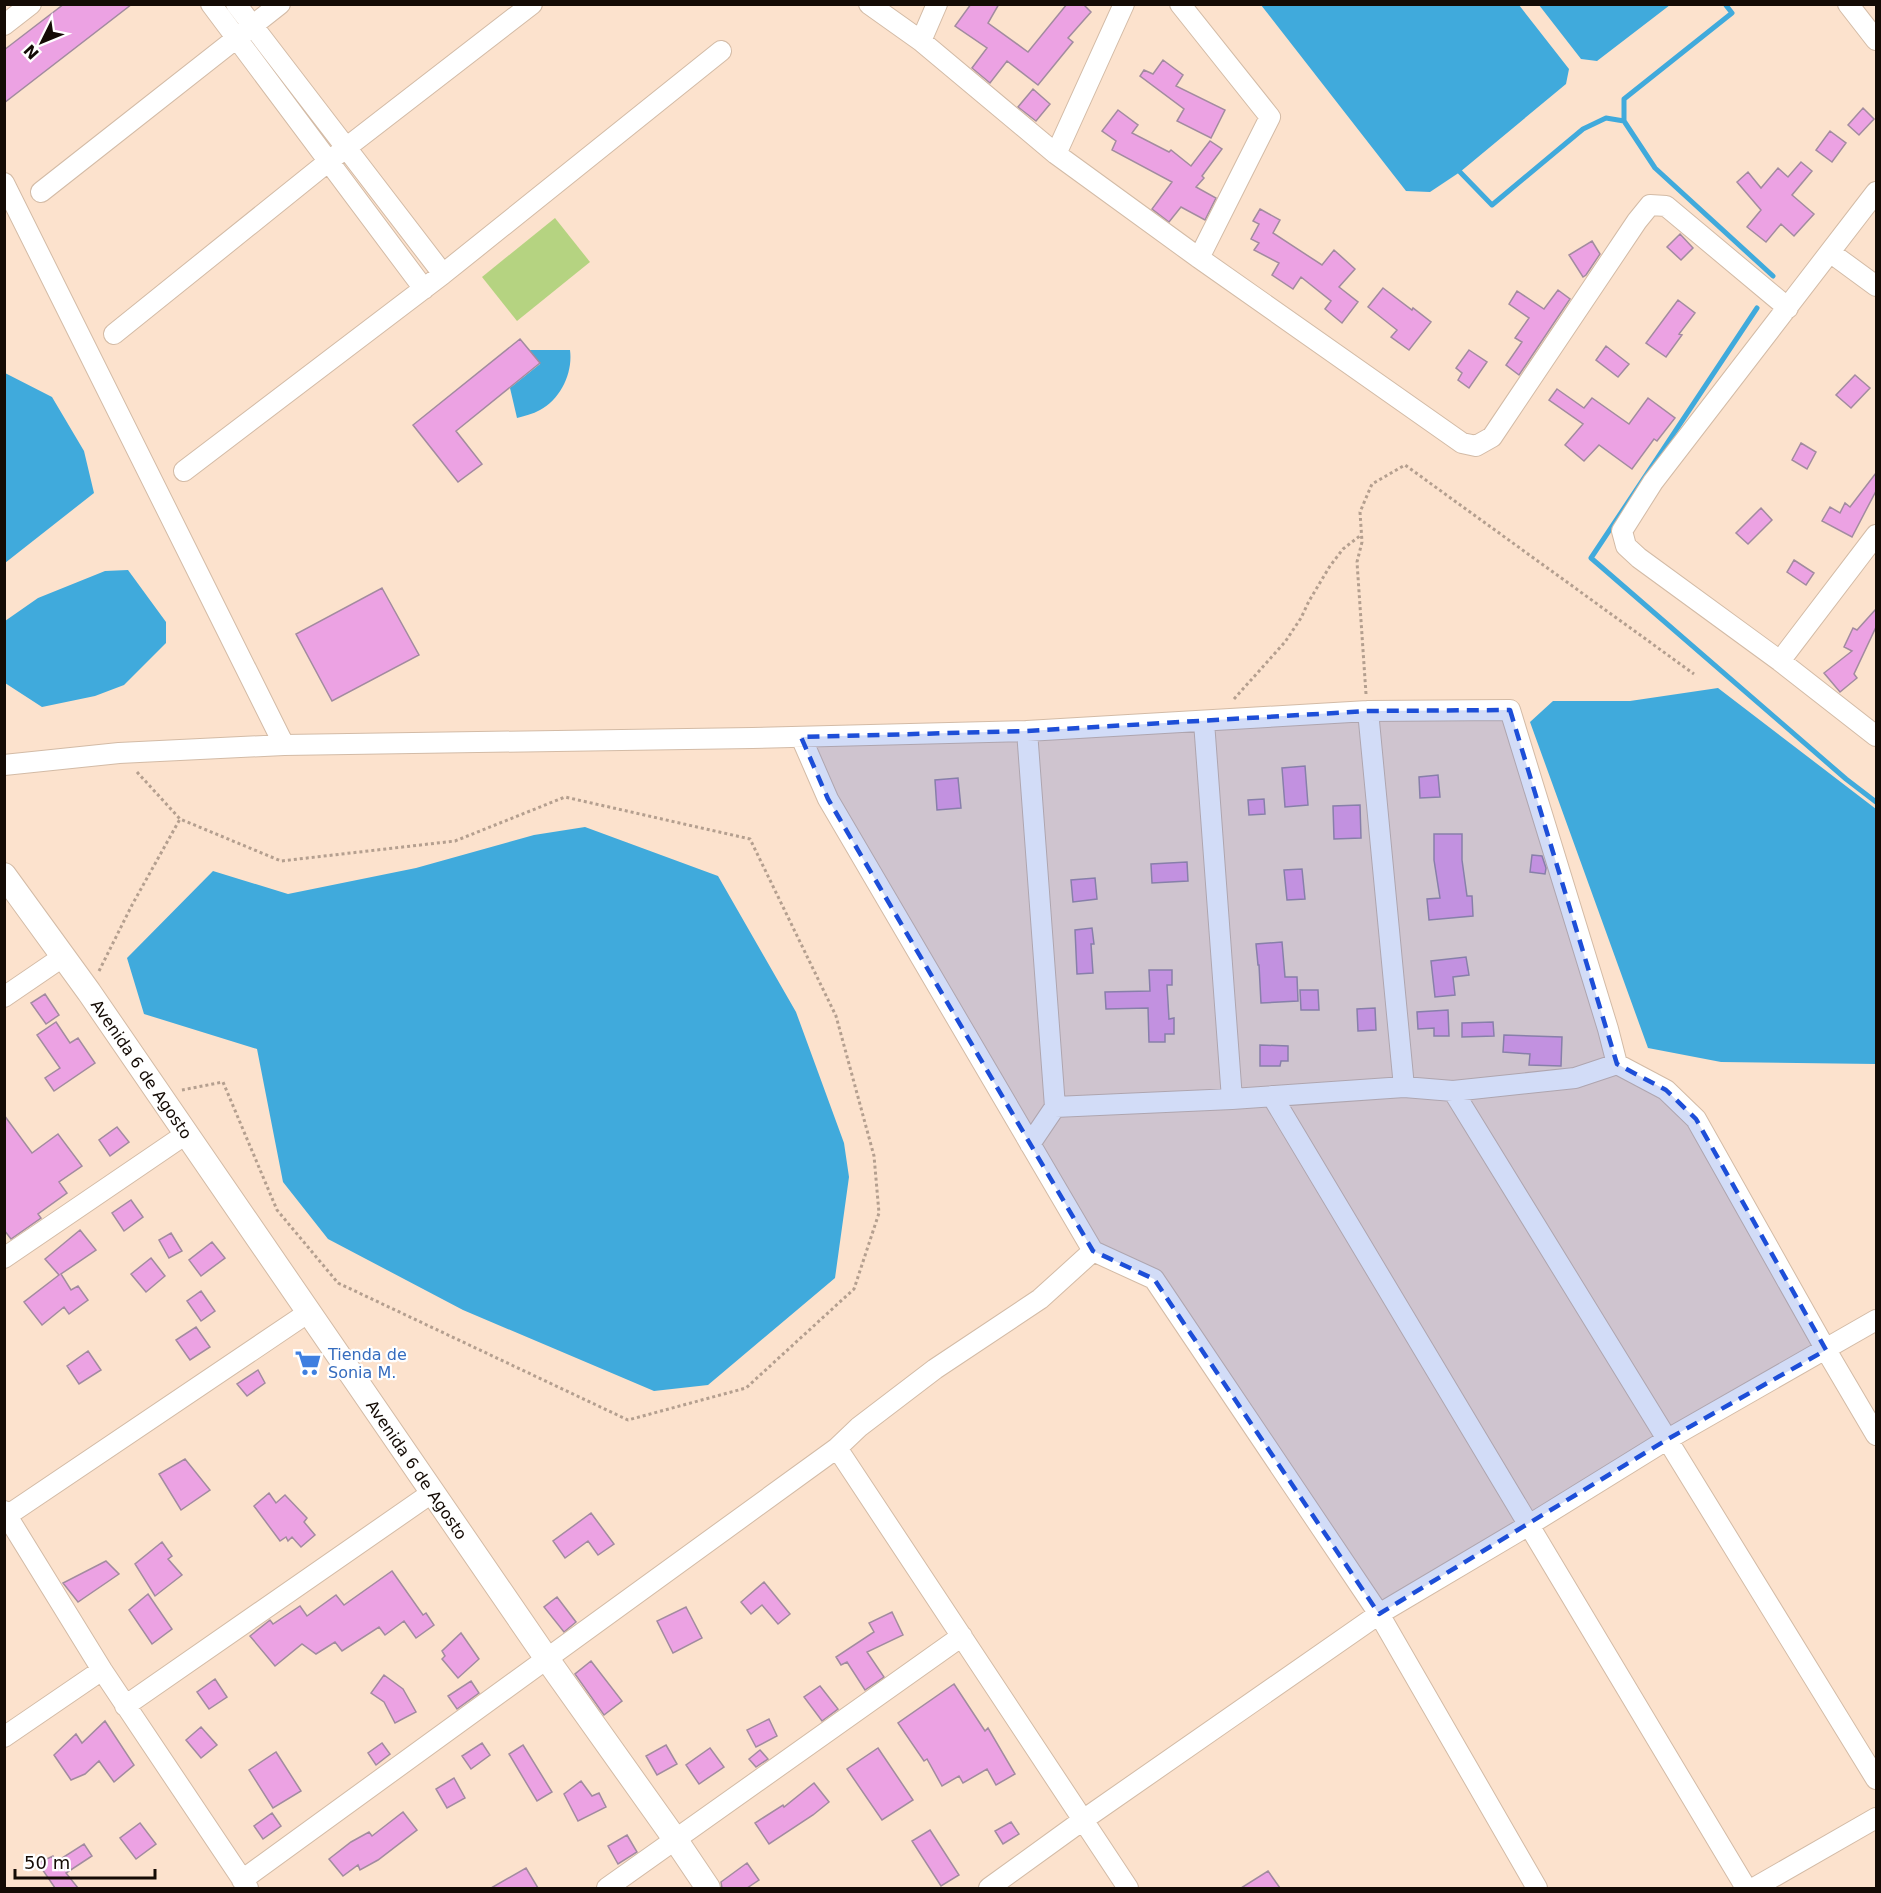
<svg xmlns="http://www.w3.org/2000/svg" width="1881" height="1893" font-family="'DejaVu Sans',sans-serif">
  <rect width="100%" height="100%" fill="#fce2cd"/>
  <path fill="#b5d381" d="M 555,218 L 590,262 L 517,321 L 482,277 Z"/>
  <path fill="#40aadc" d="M 1261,5 L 1519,5 L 1569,69 L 1566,84 L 1460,172 L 1430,192 L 1406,191 Z
    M 1539,5 L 1670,5 L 1597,61 L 1581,59 Z
    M 529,350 L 570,350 C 573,373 561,399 540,410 C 533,414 524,416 517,418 L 510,388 L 540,364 Z
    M 5,373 L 52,397 L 84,451 L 94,493 L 5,563 Z
    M 128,570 L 166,622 L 166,643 L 124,685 L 95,696 L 42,707 L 5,683 L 5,621 L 38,598 L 105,571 Z
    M 1718,688 L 1876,809 L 1876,1064 L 1721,1062 L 1648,1048 L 1530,722 L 1553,701 L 1630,701 Z
    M 585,827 L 718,876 L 796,1012 L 844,1143 L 849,1177 L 835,1278 L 708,1385 L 654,1391 L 463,1310 L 328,1239 L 283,1182 L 257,1049 L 144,1014 L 127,958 L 213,871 L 288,894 L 416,868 L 534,835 Z"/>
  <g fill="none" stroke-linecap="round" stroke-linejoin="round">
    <path stroke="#40aadc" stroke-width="5" d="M 1624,121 L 1624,99 L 1732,13 L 1725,4
      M 1460,172 L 1492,205 L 1583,129 L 1606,118 L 1624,121 L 1655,168 L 1773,276
      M 1757,308 L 1591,558 L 1846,779 L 1876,802"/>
  </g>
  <path fill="#eca2e3" stroke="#a28b9f" stroke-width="1.5" d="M 64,4 L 132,4 L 4,103 L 4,50 Z
    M 971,4 L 999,4 L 988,23 L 1028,52 L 1067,4 L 1083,4 L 1091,12 L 1068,38 L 1073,42 L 1038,85 L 1007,61 L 990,83 L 972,68 L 987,48 L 955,26 Z
    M 1163,60 L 1183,75 L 1176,86 L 1225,110 L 1211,138 L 1177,121 L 1184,109 L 1140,76 L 1144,70 L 1153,74 Z
    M 1033,89 L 1050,104 L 1036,121 L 1018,107 Z
    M 1863,108 L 1874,119 L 1859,135 L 1848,125 Z
    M 1118,110 L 1138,125 L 1132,133 L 1169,152 L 1171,150 L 1191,166 L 1210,141 L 1222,149 L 1202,176 L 1204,178 L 1196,187 L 1216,198 L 1205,220 L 1181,207 L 1169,222 L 1152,209 L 1172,182 L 1112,150 L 1116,141 L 1102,131 Z
    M 1830,131 L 1846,143 L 1832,162 L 1816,150 Z
    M 1801,162 L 1812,171 L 1792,195 L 1814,214 L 1794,236 L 1781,224 L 1766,242 L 1747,227 L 1761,210 L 1737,182 L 1748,172 L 1761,188 L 1778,168 L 1788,177 Z
    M 1260,209 L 1280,220 L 1273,233 L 1322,265 L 1334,250 L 1355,269 L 1339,287 L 1358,302 L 1342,323 L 1325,309 L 1331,301 L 1301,277 L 1293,289 L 1272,275 L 1279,263 L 1254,250 L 1259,243 L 1251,239 L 1259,224 L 1253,221 Z
    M 1680,234 L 1693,248 L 1681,260 L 1667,247 Z
    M 1592,241 L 1600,254 L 1586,275 L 1583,277 L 1569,255 Z
    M 1383,288 L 1412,310 L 1413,308 L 1431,322 L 1409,350 L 1391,337 L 1397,330 L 1368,307 Z
    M 1558,290 L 1570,299 L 1519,375 L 1506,365 L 1522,342 L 1515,338 L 1529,318 L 1509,304 L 1517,291 L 1544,309 Z
    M 1678,300 L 1695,313 L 1679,334 L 1682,335 L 1666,357 L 1646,343 Z
    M 520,339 L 540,363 L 456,431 L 482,464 L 458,482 L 413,425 Z
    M 1606,346 L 1629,364 L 1618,377 L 1596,360 Z
    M 1469,350 L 1487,362 L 1469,388 L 1458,380 L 1462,373 L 1456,368 Z
    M 1855,375 L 1870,388 L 1851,408 L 1836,395 Z
    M 1557,389 L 1584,408 L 1592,398 L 1629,424 L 1648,398 L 1675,418 L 1657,441 L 1654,439 L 1632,469 L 1599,445 L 1584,461 L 1565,445 L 1583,424 L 1549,400 Z
    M 1801,443 L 1816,452 L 1807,469 L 1792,460 Z
    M 1876,473 L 1876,491 L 1852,537 L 1822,521 L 1830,507 L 1840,513 L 1845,503 L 1850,507 Z
    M 1761,508 L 1772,520 L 1748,544 L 1736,533 Z
    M 1794,560 L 1814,573 L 1806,585 L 1787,572 Z
    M 382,588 L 419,655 L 332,701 L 296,634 Z
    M 1876,609 L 1876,627 L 1854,674 L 1857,678 L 1840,692 L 1824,673 L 1852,651 L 1844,647 L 1853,628 L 1857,630 Z
    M 1305,766 L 1308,805 L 1285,807 L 1282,768 Z
    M 1438,775 L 1440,797 L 1420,798 L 1419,777 Z
    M 958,778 L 961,808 L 937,810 L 935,780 Z
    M 1264,799 L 1265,814 L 1249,815 L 1248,800 Z
    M 1360,805 L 1361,838 L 1334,839 L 1333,806 Z
    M 1434,834 L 1462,834 L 1462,860 L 1467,896 L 1472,896 L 1473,916 L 1429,920 L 1427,899 L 1440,898 L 1434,860 Z
    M 1532,855 L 1542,856 L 1546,868 L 1545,874 L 1530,872 Z
    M 1187,862 L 1188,881 L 1152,883 L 1151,864 Z
    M 1302,869 L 1305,899 L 1287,900 L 1284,870 Z
    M 1095,878 L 1097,899 L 1073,902 L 1071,880 Z
    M 1092,928 L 1094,944 L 1091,944 L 1093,973 L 1077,974 L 1075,930 Z
    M 1282,942 L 1285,977 L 1297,977 L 1298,1001 L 1261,1003 L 1259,965 L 1258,965 L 1256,944 Z
    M 1466,957 L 1469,975 L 1453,977 L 1455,995 L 1435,997 L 1431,961 Z
    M 1149,970 L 1172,970 L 1172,985 L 1167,985 L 1169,1019 L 1174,1018 L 1174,1034 L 1165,1034 L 1165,1042 L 1149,1042 L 1148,1008 L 1106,1009 L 1105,992 L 1150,991 Z
    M 1300,990 L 1318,990 L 1319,1010 L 1301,1010 Z
    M 45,994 L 59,1015 L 46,1024 L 31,1003 Z
    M 1375,1008 L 1376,1030 L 1358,1031 L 1357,1009 Z
    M 1448,1010 L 1449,1036 L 1434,1036 L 1434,1028 L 1418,1029 L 1417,1012 Z
    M 56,1022 L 70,1043 L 78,1038 L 95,1063 L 54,1091 L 45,1078 L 60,1068 L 37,1035 Z
    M 1493,1022 L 1494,1036 L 1462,1037 L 1462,1023 Z
    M 1504,1035 L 1562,1037 L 1561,1066 L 1529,1065 L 1530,1054 L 1503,1052 Z
    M 1260,1045 L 1288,1046 L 1288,1061 L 1281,1061 L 1280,1066 L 1260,1066 Z
    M 4,1115 L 32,1153 L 58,1134 L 82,1166 L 59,1182 L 67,1193 L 38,1214 L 41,1218 L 11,1239 L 4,1230 Z
    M 117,1127 L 129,1142 L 110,1156 L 99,1140 Z
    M 131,1200 L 143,1217 L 124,1231 L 112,1213 Z
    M 80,1230 L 96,1250 L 61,1274 L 71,1290 L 78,1286 L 88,1300 L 69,1314 L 64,1307 L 42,1325 L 24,1302 L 59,1275 L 45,1259 Z
    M 171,1233 L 182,1251 L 169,1258 L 159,1240 Z
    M 212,1242 L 225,1258 L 201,1276 L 189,1260 Z
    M 151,1258 L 165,1276 L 146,1292 L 131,1274 Z
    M 201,1291 L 215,1311 L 201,1321 L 187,1301 Z
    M 196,1327 L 210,1347 L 190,1360 L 176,1340 Z
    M 88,1351 L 101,1370 L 79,1384 L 67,1366 Z
    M 258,1370 L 265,1383 L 247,1396 L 237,1384 Z
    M 185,1459 L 210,1490 L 181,1510 L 159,1474 Z
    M 269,1493 L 276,1503 L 285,1495 L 307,1518 L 304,1522 L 315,1535 L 301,1547 L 292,1537 L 288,1541 L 286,1537 L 280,1541 L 254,1506 Z
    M 591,1513 L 614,1544 L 598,1555 L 588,1541 L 565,1558 L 553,1541 Z
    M 162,1542 L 172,1556 L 168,1559 L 182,1575 L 155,1596 L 135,1564 Z
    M 106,1561 L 119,1574 L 78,1602 L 63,1583 Z
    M 392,1571 L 423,1615 L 426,1613 L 434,1625 L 416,1638 L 404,1621 L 385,1635 L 379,1627 L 342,1651 L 335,1642 L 316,1654 L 302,1644 L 275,1666 L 250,1636 L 270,1620 L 273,1624 L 300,1606 L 307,1616 L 336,1595 L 344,1605 Z
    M 764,1582 L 790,1614 L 778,1624 L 762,1605 L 751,1614 L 741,1602 Z
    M 148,1594 L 172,1629 L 152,1644 L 129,1610 Z
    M 557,1597 L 576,1622 L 564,1632 L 544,1607 Z
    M 686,1607 L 702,1638 L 673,1653 L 657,1621 Z
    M 892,1612 L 903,1635 L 867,1652 L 884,1677 L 865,1690 L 847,1662 L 841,1665 L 836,1657 L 874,1632 L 869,1623 Z
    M 461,1633 L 479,1659 L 458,1678 L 442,1659 L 445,1656 L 442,1651 Z
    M 591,1661 L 622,1701 L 604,1715 L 575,1674 Z
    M 384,1675 L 403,1689 L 416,1712 L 395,1723 L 384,1702 L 371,1693 Z
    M 215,1679 L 227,1697 L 209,1709 L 197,1692 Z
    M 471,1681 L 479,1693 L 457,1709 L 448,1696 Z
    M 954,1684 L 985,1731 L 988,1728 L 1015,1774 L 996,1785 L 987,1769 L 963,1783 L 959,1776 L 942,1786 L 927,1759 L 924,1761 L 898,1723 Z
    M 820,1686 L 838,1709 L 822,1721 L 804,1697 Z
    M 769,1719 L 777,1736 L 756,1747 L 747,1730 Z
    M 105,1721 L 134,1765 L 114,1782 L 99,1761 L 85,1774 L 71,1780 L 54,1755 L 76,1734 L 82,1743 Z
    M 201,1727 L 217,1745 L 201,1758 L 186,1740 Z
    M 382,1743 L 390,1754 L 376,1765 L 368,1753 Z
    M 482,1743 L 490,1755 L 471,1769 L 462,1756 Z
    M 523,1745 L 552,1792 L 537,1801 L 509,1754 Z
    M 666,1745 L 677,1764 L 657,1775 L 646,1756 Z
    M 710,1748 L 724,1767 L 699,1784 L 686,1765 Z
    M 878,1748 L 913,1800 L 882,1820 L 847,1769 Z
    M 760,1750 L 768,1759 L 756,1767 L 749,1759 Z
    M 276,1752 L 301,1791 L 273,1808 L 249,1770 Z
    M 454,1778 L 465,1798 L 447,1808 L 436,1789 Z
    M 581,1781 L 592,1796 L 599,1793 L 606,1807 L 578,1821 L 564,1794 Z
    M 814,1783 L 829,1802 L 813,1815 L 769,1844 L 755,1823 L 783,1805 L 784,1807 Z
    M 403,1812 L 417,1830 L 378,1860 L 360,1870 L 358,1865 L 343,1876 L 329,1859 L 351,1842 L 369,1832 L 372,1836 Z
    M 272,1813 L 281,1826 L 263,1839 L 254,1826 Z
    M 1011,1822 L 1019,1834 L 1003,1844 L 995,1831 Z
    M 140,1823 L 156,1844 L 136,1859 L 120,1838 Z
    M 930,1830 L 959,1875 L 941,1886 L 912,1841 Z
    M 627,1835 L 637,1852 L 618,1864 L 608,1846 Z
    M 84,1844 L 92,1856 L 66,1873 L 78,1888 L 55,1888 L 38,1863 L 53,1856 L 56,1862 Z
    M 747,1863 L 759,1880 L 747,1888 L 722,1888 L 721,1882 Z
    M 526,1868 L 538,1888 L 491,1888 Z
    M 1268,1871 L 1280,1888 L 1241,1888 Z"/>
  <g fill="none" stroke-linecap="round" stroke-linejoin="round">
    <g stroke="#d3bba6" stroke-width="22">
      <path id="minor" d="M 211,4 L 424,289
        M 236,4 L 443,274
        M 869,4 L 921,41 L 1056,154 L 1199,258 L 1462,443 L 1476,446 L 1492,437 L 1637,221 L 1650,205 L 1666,206 L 1788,308
        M 1180,4 L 1270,117 L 1199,258
        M 1848,4 L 1876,40
        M 4,25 L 31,4
        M 921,41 L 937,4
        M 1056,154 L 1124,4
        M 4,183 L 284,745
        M 41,192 L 280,4
        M 1876,192 L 1653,482 L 1622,531 L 1626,546 L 1639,558 L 1780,661 L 1876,736
        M 1831,253 L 1876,286
        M 114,334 L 329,161 L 532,4
        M 184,471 L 443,274 L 721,51
        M 1780,661 L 1876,535
        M 1368,711 L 1404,1087
        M 1204,722 L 1232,1099
        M 1027,731 L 1055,1107 L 1030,1144
        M 801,737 L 828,799 L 1093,1251 L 1154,1279 L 1379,1614 L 1537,1888
        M 4,765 L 119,753 L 284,745 L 752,738 L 1027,731 L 1368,711 L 1510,710 L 1608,1029 L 1617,1064 L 1575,1078 L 1453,1091 L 1404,1087 L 1232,1099 L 1055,1107
        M 4,997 L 64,956
        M 1617,1064 L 1666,1090 L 1696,1119 L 1826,1350 L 1876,1435
        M 1453,1091 L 1876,1779
        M 1272,1096 L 1746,1888
        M 4,1258 L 186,1134
        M 837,1448 L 1128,1888
        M 4,1511 L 102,1670 L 248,1888
        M 8,1515 L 309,1312
        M 125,1706 L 433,1492
        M 4,1737 L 102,1670
        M 242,1880 L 837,1448 L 859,1427 L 935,1369 L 1040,1299 L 1093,1251
        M 607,1888 L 962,1636
        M 989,1888 L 1083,1820 L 1379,1614 L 1529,1525 L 1668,1439 L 1876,1320
        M 1754,1888 L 1876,1818"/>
    </g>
    <g stroke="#d3bba6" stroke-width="26">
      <g id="tertiary">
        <path id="s1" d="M 4,875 L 89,992 L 547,1659 L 675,1839 L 708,1888"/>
      </g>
    </g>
    <path stroke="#b49f8f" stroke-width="3" stroke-dasharray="3 3" stroke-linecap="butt" d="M 1366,694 L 1357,562 L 1362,542 L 1360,512 L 1372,484 L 1405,465 L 1694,674
      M 1234,699 L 1285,642 L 1301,618 L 1309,601 L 1330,566 L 1343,549 L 1361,535
      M 137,772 L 180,819 L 281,861 L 455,841 L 565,797 L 750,839 L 836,1016 L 874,1156 L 879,1213 L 854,1289 L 746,1388 L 628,1420 L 338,1283 L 277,1210 L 223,1082 L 182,1090
      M 99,971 L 132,905 L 180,819"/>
    <use href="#minor" stroke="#fff" stroke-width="20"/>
    <use href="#tertiary" stroke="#fff" stroke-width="24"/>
  </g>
  <path fill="#1d4ed8" fill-opacity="0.2" stroke="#1d4ed8" stroke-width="4.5" stroke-dasharray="12 8" stroke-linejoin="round" d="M 1510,710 L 1617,1064 L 1666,1090 L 1696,1119 L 1826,1350 L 1668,1439 L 1379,1614 L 1154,1279 L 1093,1251 L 828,799 L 801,737 L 1027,731 L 1368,711 Z"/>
  <defs>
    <g id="supermarket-bare" transform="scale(2.07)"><path d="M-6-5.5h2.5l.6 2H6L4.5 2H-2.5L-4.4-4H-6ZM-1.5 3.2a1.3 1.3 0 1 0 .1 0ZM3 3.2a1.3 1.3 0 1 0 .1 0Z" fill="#3f7fe0" stroke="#fff" stroke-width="2.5" paint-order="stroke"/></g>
  </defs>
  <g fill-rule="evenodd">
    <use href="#supermarket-bare" x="308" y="1363"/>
  </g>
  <g text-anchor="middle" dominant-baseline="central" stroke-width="4.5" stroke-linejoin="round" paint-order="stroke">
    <g font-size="16" fill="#140b05" stroke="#fff">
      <text stroke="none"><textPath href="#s1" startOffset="238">Avenida 6 de Agosto</textPath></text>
      <text stroke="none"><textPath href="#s1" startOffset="724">Avenida 6 de Agosto</textPath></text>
    </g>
    <g font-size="16" fill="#366cbe" stroke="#fff" text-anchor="start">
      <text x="328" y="1354">Tienda de<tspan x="328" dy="18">Sonia M.</tspan></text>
    </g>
  </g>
  <rect width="1881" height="1893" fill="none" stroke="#140b05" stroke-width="12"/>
  <g transform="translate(42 42) rotate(227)" stroke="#ffffff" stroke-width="4.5" paint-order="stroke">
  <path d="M0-4.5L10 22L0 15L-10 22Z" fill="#140b05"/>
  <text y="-9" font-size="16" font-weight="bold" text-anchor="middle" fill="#140b05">N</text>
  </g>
  <path d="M15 1869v9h140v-9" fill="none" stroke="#140b05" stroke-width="3"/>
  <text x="24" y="1869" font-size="18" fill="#140b05" stroke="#ffffff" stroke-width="4.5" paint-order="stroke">50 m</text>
</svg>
